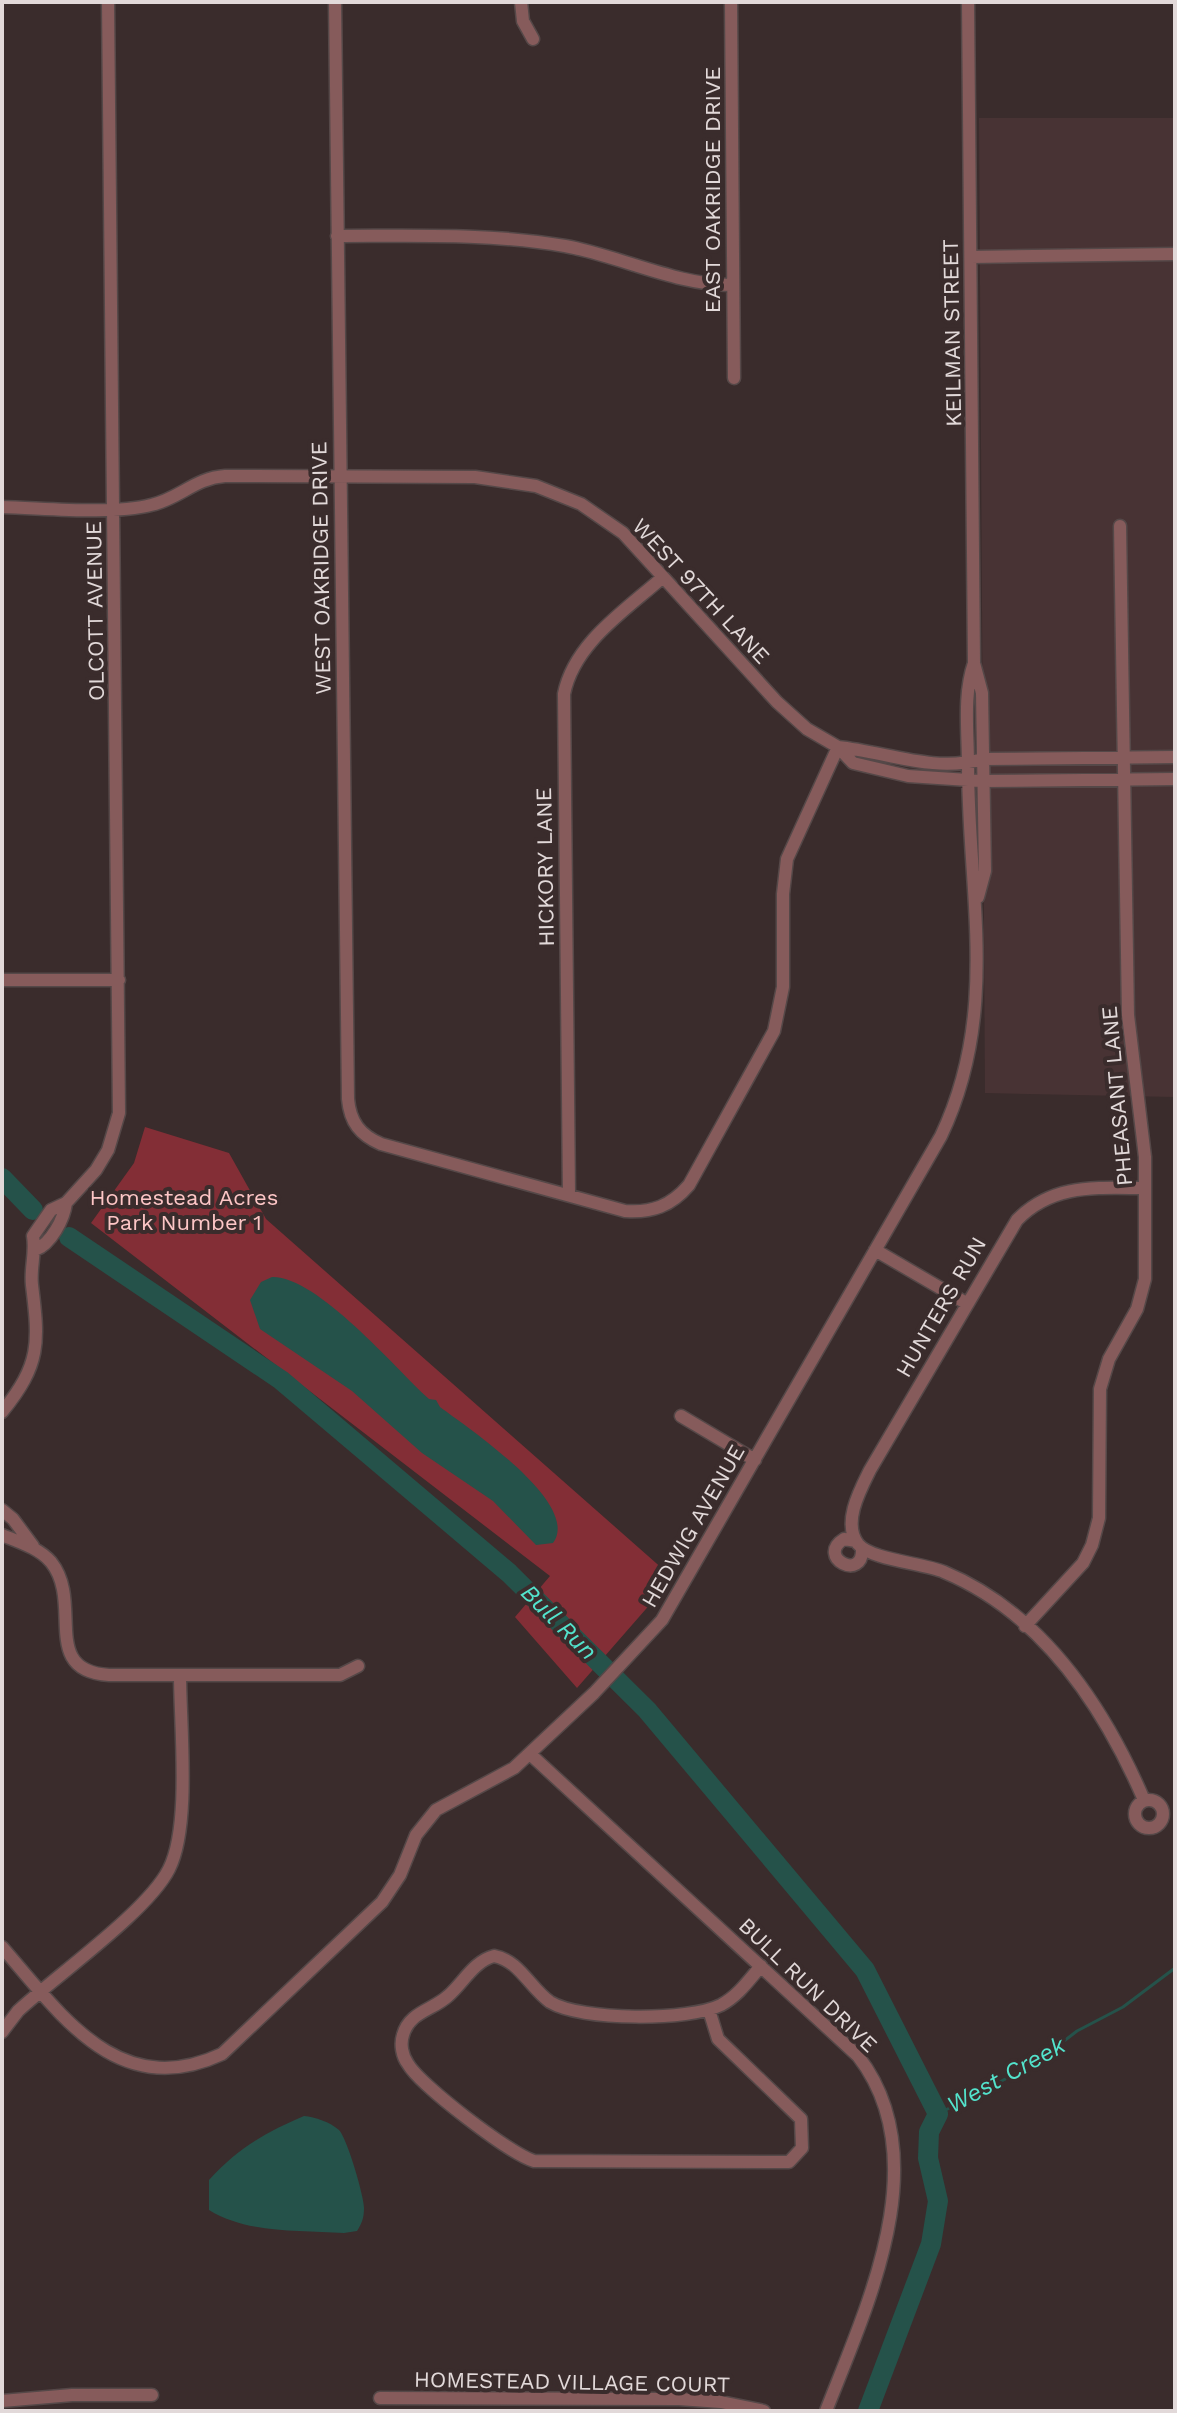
<svg xmlns="http://www.w3.org/2000/svg" width="1177" height="2413" font-family="'Work Sans',sans-serif">
  <rect width="100%" height="100%" fill="#3a2c2c"/>
  <path fill="#483334" d="M 979,118 L 1175,118 L 1175,1097 L 985,1093 Z"/>
  <path fill="#832e36" d="M 145,1127 L 229,1153 L 266,1219 L 673,1578 L 577,1688 L 515,1617 L 550,1576 L 91,1223 L 134,1163 Z"/>
  <path fill="#25524a" d="M 272,1277 C 317,1276 394,1367 429,1399 L 436,1400 L 440,1407 C 468,1428 582,1504 553,1543 L 536,1545 L 493,1501 L 422,1453 L 352,1391 L 260,1329 L 250,1300 L 261,1282 Z
    M 304,2116 C 315,2117 330,2122 339,2130 C 347,2138 364,2196 364,2208 C 364,2218 362,2223 357,2231 L 344,2233 C 299,2230 248,2234 209,2210 L 209,2180 C 237,2149 266,2132 304,2116 Z"/>
  <g fill="none" stroke-linecap="round" stroke-linejoin="round">
    <path stroke="#25524a" stroke-width="3" d="M 938,2114 L 1034,2064 L 1077,2031 L 1123,2007 L 1175,1968"/>
    <path stroke="#25524a" stroke-width="20" d="M 2,1178 L 33,1210
      M 69,1237 L 281,1380 L 509,1573 L 647,1710 L 865,1970 L 938,2114 L 929,2132 L 928,2158 L 938,2201 L 931,2244 L 868,2411"/>
    <g stroke="#554848" stroke-width="15">
      <path id="minor" d="M 335,2 L 348,1099 C 350,1122 360,1135 381,1144 L 625,1211 C 652,1213 671,1206 689,1185 L 774,1031 L 783,987 L 783,894 L 787,859 L 838,747
        M 521,2 L 523,21 L 533,39
        M 731,2 L 734,378
        M 968,2 L 974,663 L 982,693 L 985,871 L 978,897
        M 337,236 C 413,236 490,233 565,246 C 620,256 679,286 733,285
        M 971,257 L 1175,254
        M 2,507 C 45,508 111,515 151,505 C 179,499 195,478 225,476 L 475,477 L 536,486 L 581,504 L 623,533 L 777,702 L 807,729 L 838,747 L 853,763 L 908,776 L 983,781 L 1175,779
        M 838,747 C 887,752 933,773 983,759 L 1175,757
        M 2,980 L 119,980
        M 569,1195 L 564,694 C 574,643 626,610 663,577
        M 35,1250 C 51,1244 64,1219 66,1203
        M 875,1250 L 966,1303
        M 2,1412 C 41,1364 39,1343 32,1285 C 30,1268 36,1253 33,1236 L 51,1210 L 66,1203 L 96,1170 L 108,1150 L 119,1113 L 108,2
        M 681,1416 L 755,1460
        M 2,1510 L 13,1519 L 33,1546
        M 2,1535 C 19,1542 39,1548 51,1562 C 84,1603 39,1671 109,1675 L 340,1675 L 358,1666
        M 856,1541 L 844,1539 C 815,1557 864,1583 862,1548
        M 1025,1626 L 1083,1563 L 1092,1545 L 1099,1518 L 1100,1389 L 1109,1359 L 1137,1309 L 1145,1279 L 1145,1157 L 1128,1015 L 1120,526
        M 530,1754 L 858,2056 C 938,2159 866,2308 826,2411
        M1135 1814a14 14 0 1 1 28 0a14 14 0 1 1-28 0Z
        M 1144,1800 C 1104,1707 1042,1613 944,1572 C 923,1563 871,1560 858,1544 C 842,1523 860,1490 870,1470 L 1017,1220 C 1053,1183 1097,1188 1145,1188
        M 2,1947 C 62,2016 119,2102 222,2054 L 382,1902 L 400,1875 L 416,1835 L 436,1810 L 514,1768 L 594,1693 L 662,1620 L 941,1136 C 1000,1012 968,894 968,765 C 968,731 963,695 974,663
        M 709,2010 L 718,2039 L 801,2119 L 802,2148 L 789,2162 L 534,2161 C 510,2154 420,2085 408,2064 C 402,2056 400,2044 403,2035 C 409,2012 433,2010 448,1996 C 463,1983 474,1961 494,1956 C 519,1960 530,1988 550,2002 C 581,2021 689,2021 721,2005 C 738,1996 749,1980 761,1966
        M 2,2032 L 18,2011 C 57,1975 148,1911 169,1869 C 191,1826 180,1725 180,1675
        M 380,2398 L 679,2399 L 721,2402 L 764,2411
        M 2,2401 L 72,2395 L 152,2395"/>
    </g>
    <use href="#minor" stroke="#865b5b" stroke-width="12"/>
  </g>
  <g text-anchor="middle" dominant-baseline="central" stroke-width="8" stroke-linejoin="round" paint-order="stroke">
    <g font-size="22" fill="#e2d9d9" stroke="#3a2c2c">
      <text transform="translate(712 190) rotate(-90)">EAST OAKRIDGE DRIVE</text>
      <text transform="translate(952 333) rotate(-91)">KEILMAN STREET</text>
      <text transform="translate(321 568) rotate(-91)">WEST OAKRIDGE DRIVE</text>
      <text transform="translate(701 591) rotate(47)">WEST 97TH LANE</text>
      <text transform="translate(95 611) rotate(-91)">OLCOTT AVENUE</text>
      <text transform="translate(545 867) rotate(-91)">HICKORY LANE</text>
      <text transform="translate(1117 1096) rotate(-95)">PHEASANT LANE</text>
      <text transform="translate(941 1307) rotate(-60)">HUNTERS RUN</text>
      <text transform="translate(693 1526) rotate(-60)">HEDWIG AVENUE</text>
      <text transform="translate(808 1985) rotate(44)">BULL RUN DRIVE</text>
      <text transform="translate(572 2382) rotate(1)">HOMESTEAD VILLAGE COURT</text>
    </g>
    <g font-size="22" fill="#fdc6c6" stroke="#3a2c2c">
      <text x="184" y="1197">Homestead Acres<tspan x="184" dy="25">Park Number 1</tspan></text>
    </g>
    <g font-size="24" font-style="italic" fill="#53e3cc" stroke="#3a2c2c">
      <text transform="translate(559 1622) rotate(45)">Bull Run</text>
      <text transform="translate(1006 2075) rotate(-29)">West Creek</text>
    </g>
  </g>
  <rect width="1177" height="2413" fill="none" stroke="#e2d9d9" stroke-width="8"/>
</svg>
